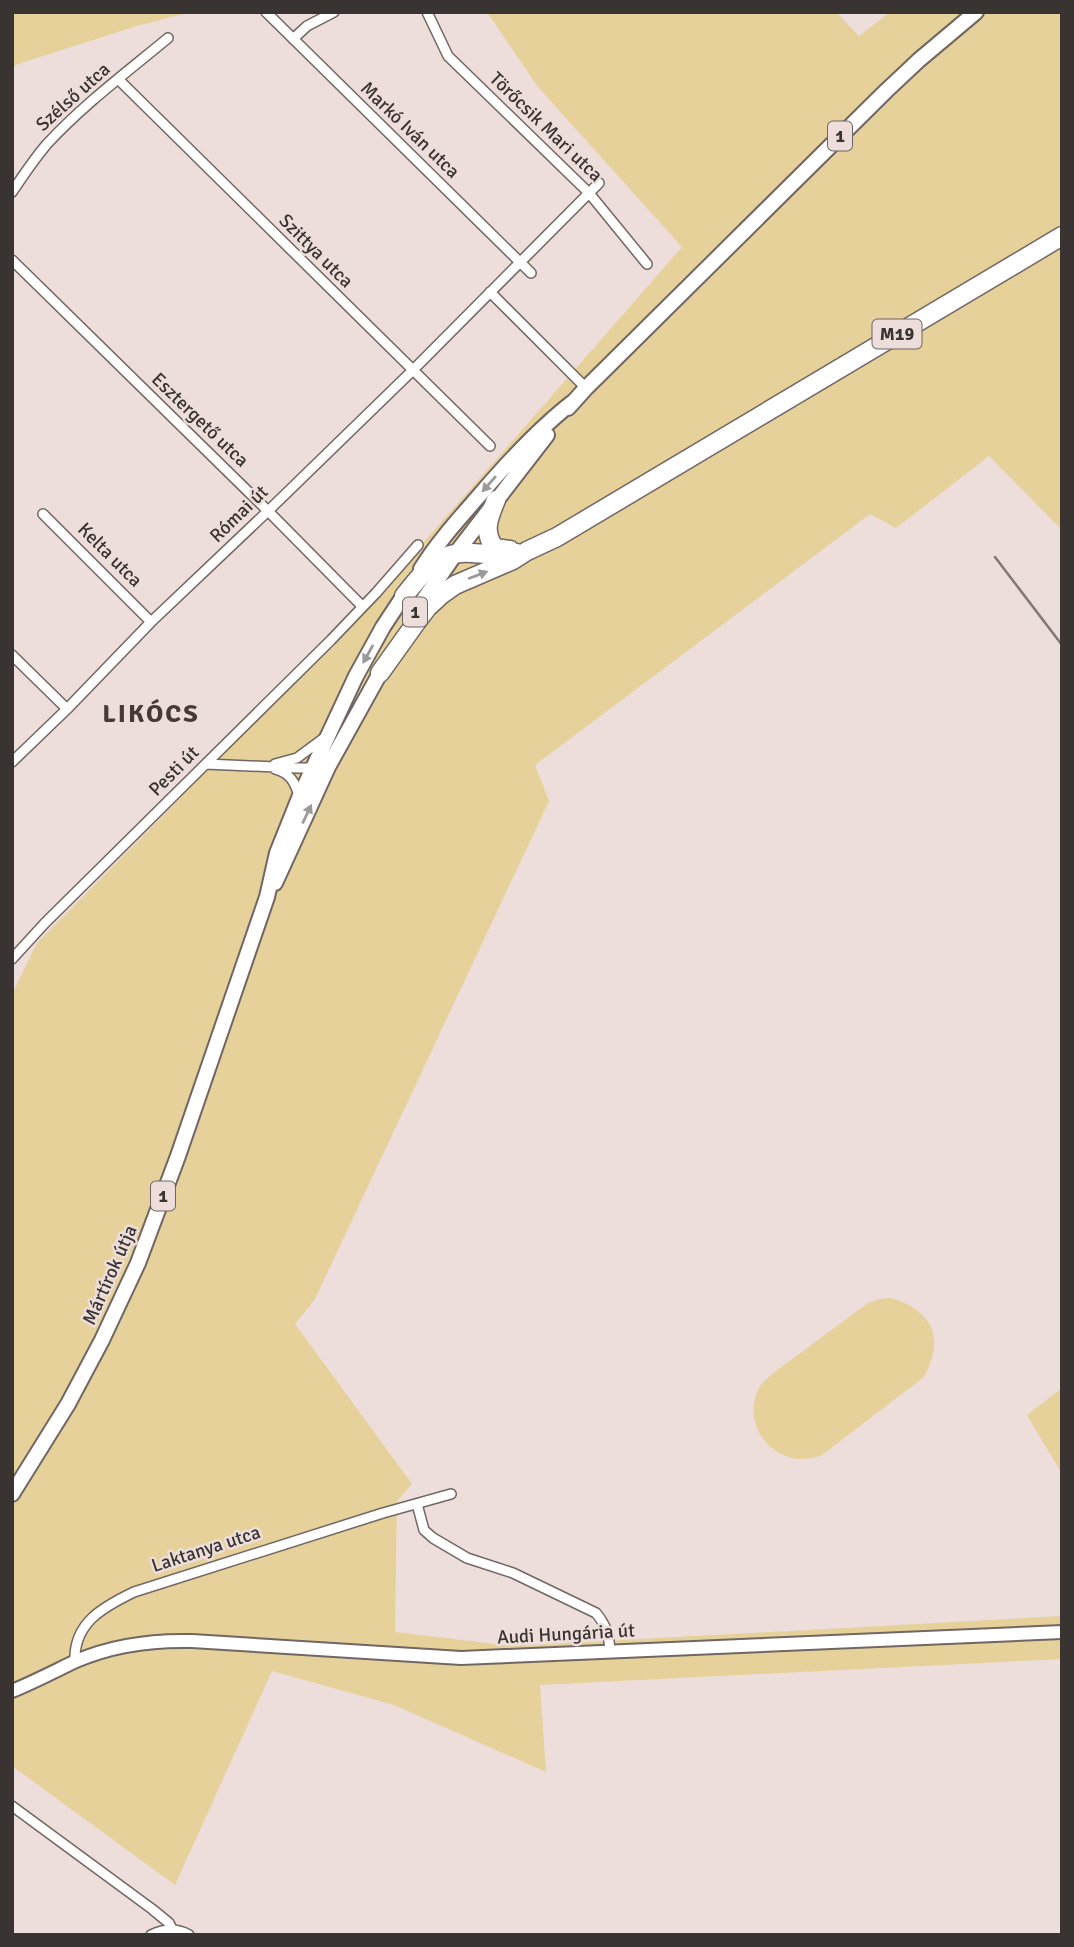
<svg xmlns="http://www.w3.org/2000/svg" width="1074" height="1947" font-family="Signika,sans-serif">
  <rect width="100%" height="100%" fill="#eddedb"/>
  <path fill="#e6d19a" d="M 12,12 L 191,12 L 137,26 L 18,64 L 12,68 Z
    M 487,12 L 836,12 L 859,36 L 890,12 L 1062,12 L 1062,530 L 989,456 L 896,528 L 870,514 L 535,765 L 549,801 L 315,1299 L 295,1324 L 412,1484 L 397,1501 L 395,1632 L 513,1646 L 1062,1616 L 1062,1659 L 540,1685 L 546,1772 L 394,1705 L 272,1671 L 175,1885 L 12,1766 L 12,994 L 37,943 L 347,630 L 682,247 L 538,87 Z
    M 892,1298 C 933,1312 945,1337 924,1377 L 822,1455 C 779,1473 737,1427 760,1386 C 763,1382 768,1378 772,1374 L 868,1303 L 880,1299 Z
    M 1062,1388 L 1062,1474 L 1027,1415 Z"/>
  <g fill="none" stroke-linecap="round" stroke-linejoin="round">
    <g stroke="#726663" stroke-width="12">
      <path id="street" d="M 266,12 L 531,273
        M 427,12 L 448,56 L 589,193 L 647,264
        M 293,39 L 307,26 L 334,12
        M 118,79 L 490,446
        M 12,192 C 23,176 34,159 47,144 C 83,105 127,72 168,38
        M 12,260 L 268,511 L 362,606
        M 490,292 L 586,388
        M 43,514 L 151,622
        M 12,655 L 67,709
        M 12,762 L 67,709 L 151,622 L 268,511 L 412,371 L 599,183
        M 206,764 L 298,768 L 316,768
        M 275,764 L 297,758 L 324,738
        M 275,769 C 290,773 295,782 299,796
        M 12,959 L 45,923 L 331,640 L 376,593 L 418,545
        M 417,1504 L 424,1530 L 433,1538 L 467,1558 L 513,1573 L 596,1613 C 606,1625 609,1635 610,1651
        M 75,1662 C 73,1623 103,1607 134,1592 L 383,1513 L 451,1494
        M 12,1806 L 152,1909 L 169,1923 L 172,1929
        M 151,1935 C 164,1929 177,1928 189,1935"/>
    </g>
    <g stroke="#726663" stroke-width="16">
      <path id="secondary" d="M 12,1691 C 34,1682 55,1671 76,1661 C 113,1645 152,1640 192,1641 L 461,1658 L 1062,1632"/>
    </g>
    <g stroke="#726663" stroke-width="18">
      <path id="primary" d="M 568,408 L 586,388 L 886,91 L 919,60 L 976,12
        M 421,569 C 437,543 458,520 478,497 C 507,463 538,429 573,402
        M 415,612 L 456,553 L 547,435
        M 275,883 L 328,767 L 384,666
        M 12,1494 L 68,1404 L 102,1340 L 138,1263 L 178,1156 L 267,897 L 277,853 L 299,798 L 356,676 L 383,627 L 408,589"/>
    </g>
    <g stroke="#726663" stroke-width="21">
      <path id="highway" d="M 496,500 C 489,517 482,532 495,548 L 510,550
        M 404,596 C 424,572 437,550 472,553 C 487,554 502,556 517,553
        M 380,673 L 415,624 L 427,608 L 441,595 L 455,585 L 513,560 L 527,551 L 557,537 L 1062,236"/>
    </g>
    <use href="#street" stroke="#fff" stroke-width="9"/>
    <use href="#secondary" stroke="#fff" stroke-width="12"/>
    <use href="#primary" stroke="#fff" stroke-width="14"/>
    <use href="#highway" stroke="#fff" stroke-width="18"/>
    <path stroke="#817876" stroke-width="2.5" d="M 995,557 L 1062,645"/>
  </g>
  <defs><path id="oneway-solid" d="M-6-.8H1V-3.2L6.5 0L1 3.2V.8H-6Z" transform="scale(1.75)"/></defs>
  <g fill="#9c9a98">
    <use href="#oneway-solid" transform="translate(489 484) rotate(131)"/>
    <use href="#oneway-solid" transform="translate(478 575) rotate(-21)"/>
    <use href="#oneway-solid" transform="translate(368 654) rotate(119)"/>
    <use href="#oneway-solid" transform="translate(307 814) rotate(-65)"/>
  </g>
  <g text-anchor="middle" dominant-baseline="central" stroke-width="5" stroke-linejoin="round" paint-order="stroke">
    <g fill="#eddedb" stroke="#6f6765" stroke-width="2">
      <rect x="828" y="121.5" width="24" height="29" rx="5"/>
      <rect x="872.5" y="319.5" width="49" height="29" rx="5"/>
      <rect x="403" y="597.5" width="24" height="29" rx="5"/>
      <rect x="151" y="1181.5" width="24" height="29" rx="5"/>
    </g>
    <g font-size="18" font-weight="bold" fill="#393432">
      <text x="840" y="136">1</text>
      <text x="897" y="334">M19</text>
      <text x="415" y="612">1</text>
      <text x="163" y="1196">1</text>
    </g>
    <g font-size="19" fill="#393432" stroke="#eddedb">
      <text transform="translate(73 97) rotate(-42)">Szélső utca</text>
      <text transform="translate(546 127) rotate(44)">Törőcsik Mari utca</text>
      <text transform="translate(410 130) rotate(44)">Markó Iván utca</text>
      <text transform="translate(316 251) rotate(45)">Szittya utca</text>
      <text transform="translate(200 420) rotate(44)">Esztergető utca</text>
      <text transform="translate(239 514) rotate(-44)">Római út</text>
      <text transform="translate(110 555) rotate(45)">Kelta utca</text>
      <text transform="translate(174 771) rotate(-45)">Pesti út</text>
      <text transform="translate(110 1275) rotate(-66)">Mártírok útja</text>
      <text transform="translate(206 1549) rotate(-18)">Laktanya utca</text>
      <text transform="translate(566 1634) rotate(-3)">Audi Hungária út</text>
    </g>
    <g font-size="26" font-weight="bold" letter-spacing="2" fill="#453a37" stroke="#eddedb">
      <text x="151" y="714">LIKÓCS</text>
    </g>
  </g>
  <rect width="1074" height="1947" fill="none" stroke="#393432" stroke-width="28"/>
</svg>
